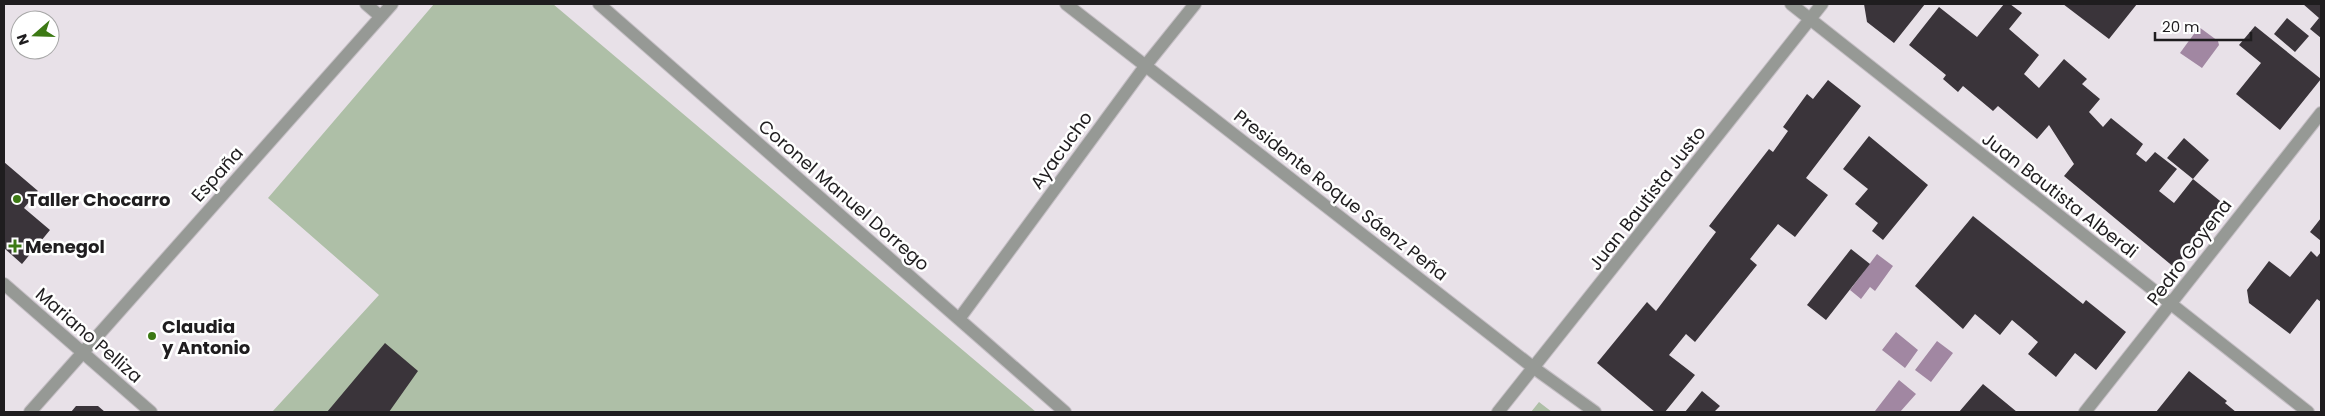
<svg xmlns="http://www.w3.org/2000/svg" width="2325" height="416" font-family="Poppins,sans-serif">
  <rect width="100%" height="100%" fill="#e8e1e8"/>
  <path fill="#aebfa7" d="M 434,4 L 553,4 L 1036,412 L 272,412 L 379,295 L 268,198 Z
    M 1539,402 L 1552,412 L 1531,412 Z"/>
  <path fill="#a187a2" d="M 2199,27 L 2218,41 L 2219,45 L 2202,68 L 2180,53 Z
    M 1877,254 L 1893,266 L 1875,291 L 1870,287 L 1861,299 L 1850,290 Z
    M 1896,332 L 1918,350 L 1905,368 L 1882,350 Z
    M 1937,341 L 1953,353 L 1931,382 L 1915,370 Z
    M 1899,380 L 1916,394 L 1900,412 L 1877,412 L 1875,411 Z"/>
  <path fill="#3a343a" d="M 1864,4 L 1925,4 L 1894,43 L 1867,22 Z
    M 2004,4 L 2010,4 L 2022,13 L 2009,29 L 2039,55 L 2024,74 L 2039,88 L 2064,59 L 2087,79 L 2082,84 L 2100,99 L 2089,112 L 2103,127 L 2111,118 L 2143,144 L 2136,154 L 2146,162 L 2155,152 L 2177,169 L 2159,191 L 2174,203 L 2193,179 L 2167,158 L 2184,138 L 2209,160 L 2193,179 L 2225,205 L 2175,268 L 2064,176 L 2074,164 L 2049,125 L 2037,139 L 1998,106 L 1993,111 L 1963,86 L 1958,92 L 1943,79 L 1946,75 L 1909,45 L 1939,7 L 1977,37 Z
    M 2063,4 L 2137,4 L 2109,39 Z
    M 2303,4 L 2321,4 L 2321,38 L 2310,29 L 2319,18 Z
    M 2287,18 L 2309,36 L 2295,52 L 2274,34 Z
    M 2255,26 L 2321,79 L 2280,130 L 2236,94 L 2261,63 L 2239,45 Z
    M 1828,80 L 1861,106 L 1806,178 L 1828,195 L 1795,237 L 1778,224 L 1750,259 L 1757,265 L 1695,342 L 1686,334 L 1669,355 L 1695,375 L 1665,412 L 1655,412 L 1597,363 L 1647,302 L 1656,311 L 1716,232 L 1709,226 L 1769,149 L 1773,152 L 1788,131 L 1783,127 L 1807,94 L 1813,99 Z
    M 1869,136 L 1928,185 L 1883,240 L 1872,231 L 1878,223 L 1855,204 L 1868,189 L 1843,169 Z
    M 4,162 L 38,191 L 24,208 L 50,230 L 22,264 L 4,248 Z
    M 1973,216 L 2083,304 L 2086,300 L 2126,332 L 2096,370 L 2075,353 L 2056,377 L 2028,354 L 2038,342 L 2012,320 L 2000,335 L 1975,314 L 1963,329 L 1915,286 Z
    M 2321,218 L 2321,241 L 2310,232 Z
    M 1851,249 L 1870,264 L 1826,320 L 1807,305 Z
    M 2311,251 L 2317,257 L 2321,252 L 2321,302 L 2317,299 L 2290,334 L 2249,303 L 2247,290 L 2269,261 L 2290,277 Z
    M 385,343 L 418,371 L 389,412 L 327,412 Z
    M 2189,371 L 2227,401 L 2225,403 L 2236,412 L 2156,412 Z
    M 1983,384 L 2017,412 L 1959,412 Z
    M 1702,391 L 1720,406 L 1714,412 L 1685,412 Z
    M 76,406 L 98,406 L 105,412 L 71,412 Z"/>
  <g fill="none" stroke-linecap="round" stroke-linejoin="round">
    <g stroke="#c4bec4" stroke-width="14">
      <path id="minor" d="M 366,4 L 380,16
        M 599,4 L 1065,412
        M 1066,4 L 1534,368 L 1595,412
        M 1791,4 L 2308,412
        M 4,284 L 151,412
        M 959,319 L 1146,65 L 1195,4
        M 30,412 L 392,4
        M 1498,412 L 1822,4
        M 2085,412 L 2321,113"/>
    </g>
    <use href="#minor" stroke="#969995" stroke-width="12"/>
  </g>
  <g fill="#3c7914" stroke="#fff" stroke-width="2">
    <circle cx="17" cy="199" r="5"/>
    <path d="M12.5 238.5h5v5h5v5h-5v5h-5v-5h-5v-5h5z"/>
    <circle cx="152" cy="336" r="5"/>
  </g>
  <g text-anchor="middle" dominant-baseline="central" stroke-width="5" stroke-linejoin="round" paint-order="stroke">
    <g font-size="18" fill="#1f1d1f" stroke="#fff">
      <text transform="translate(1061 150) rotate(-54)">Ayacucho</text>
      <text transform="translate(217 174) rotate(-48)">España</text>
      <text transform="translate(844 195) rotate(41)">Coronel Manuel Dorrego</text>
      <text transform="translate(1341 195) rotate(38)">Presidente Roque Sáenz Peña</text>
      <text transform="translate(2060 195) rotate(38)">Juan Bautista Alberdi</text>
      <text transform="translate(1647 198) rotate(-52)">Juan Bautista Justo</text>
      <text transform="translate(2189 252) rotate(-53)">Pedro Goyena</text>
      <text transform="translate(89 335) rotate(41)">Mariano Pelliza</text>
    </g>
    <g font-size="18" font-weight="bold" fill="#1f1d1f" stroke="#fff" text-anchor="start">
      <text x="27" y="199">Taller Chocarro</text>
      <text x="25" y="246">Menegol</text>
      <text x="162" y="326">Claudia<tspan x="162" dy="21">y Antonio</tspan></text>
    </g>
  </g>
  <rect width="2325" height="416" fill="none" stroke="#1f1d1f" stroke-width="10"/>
  <g transform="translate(35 35) rotate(250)"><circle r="24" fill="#ffffff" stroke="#a5a5a5"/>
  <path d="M0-4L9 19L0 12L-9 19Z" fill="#3c7914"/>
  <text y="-8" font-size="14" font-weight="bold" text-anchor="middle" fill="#1f1d1f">N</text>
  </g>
  <path d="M2155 32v8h96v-8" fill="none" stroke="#1f1d1f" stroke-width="2.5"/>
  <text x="2162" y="32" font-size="15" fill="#1f1d1f" stroke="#ffffff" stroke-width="4" paint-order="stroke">20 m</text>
</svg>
